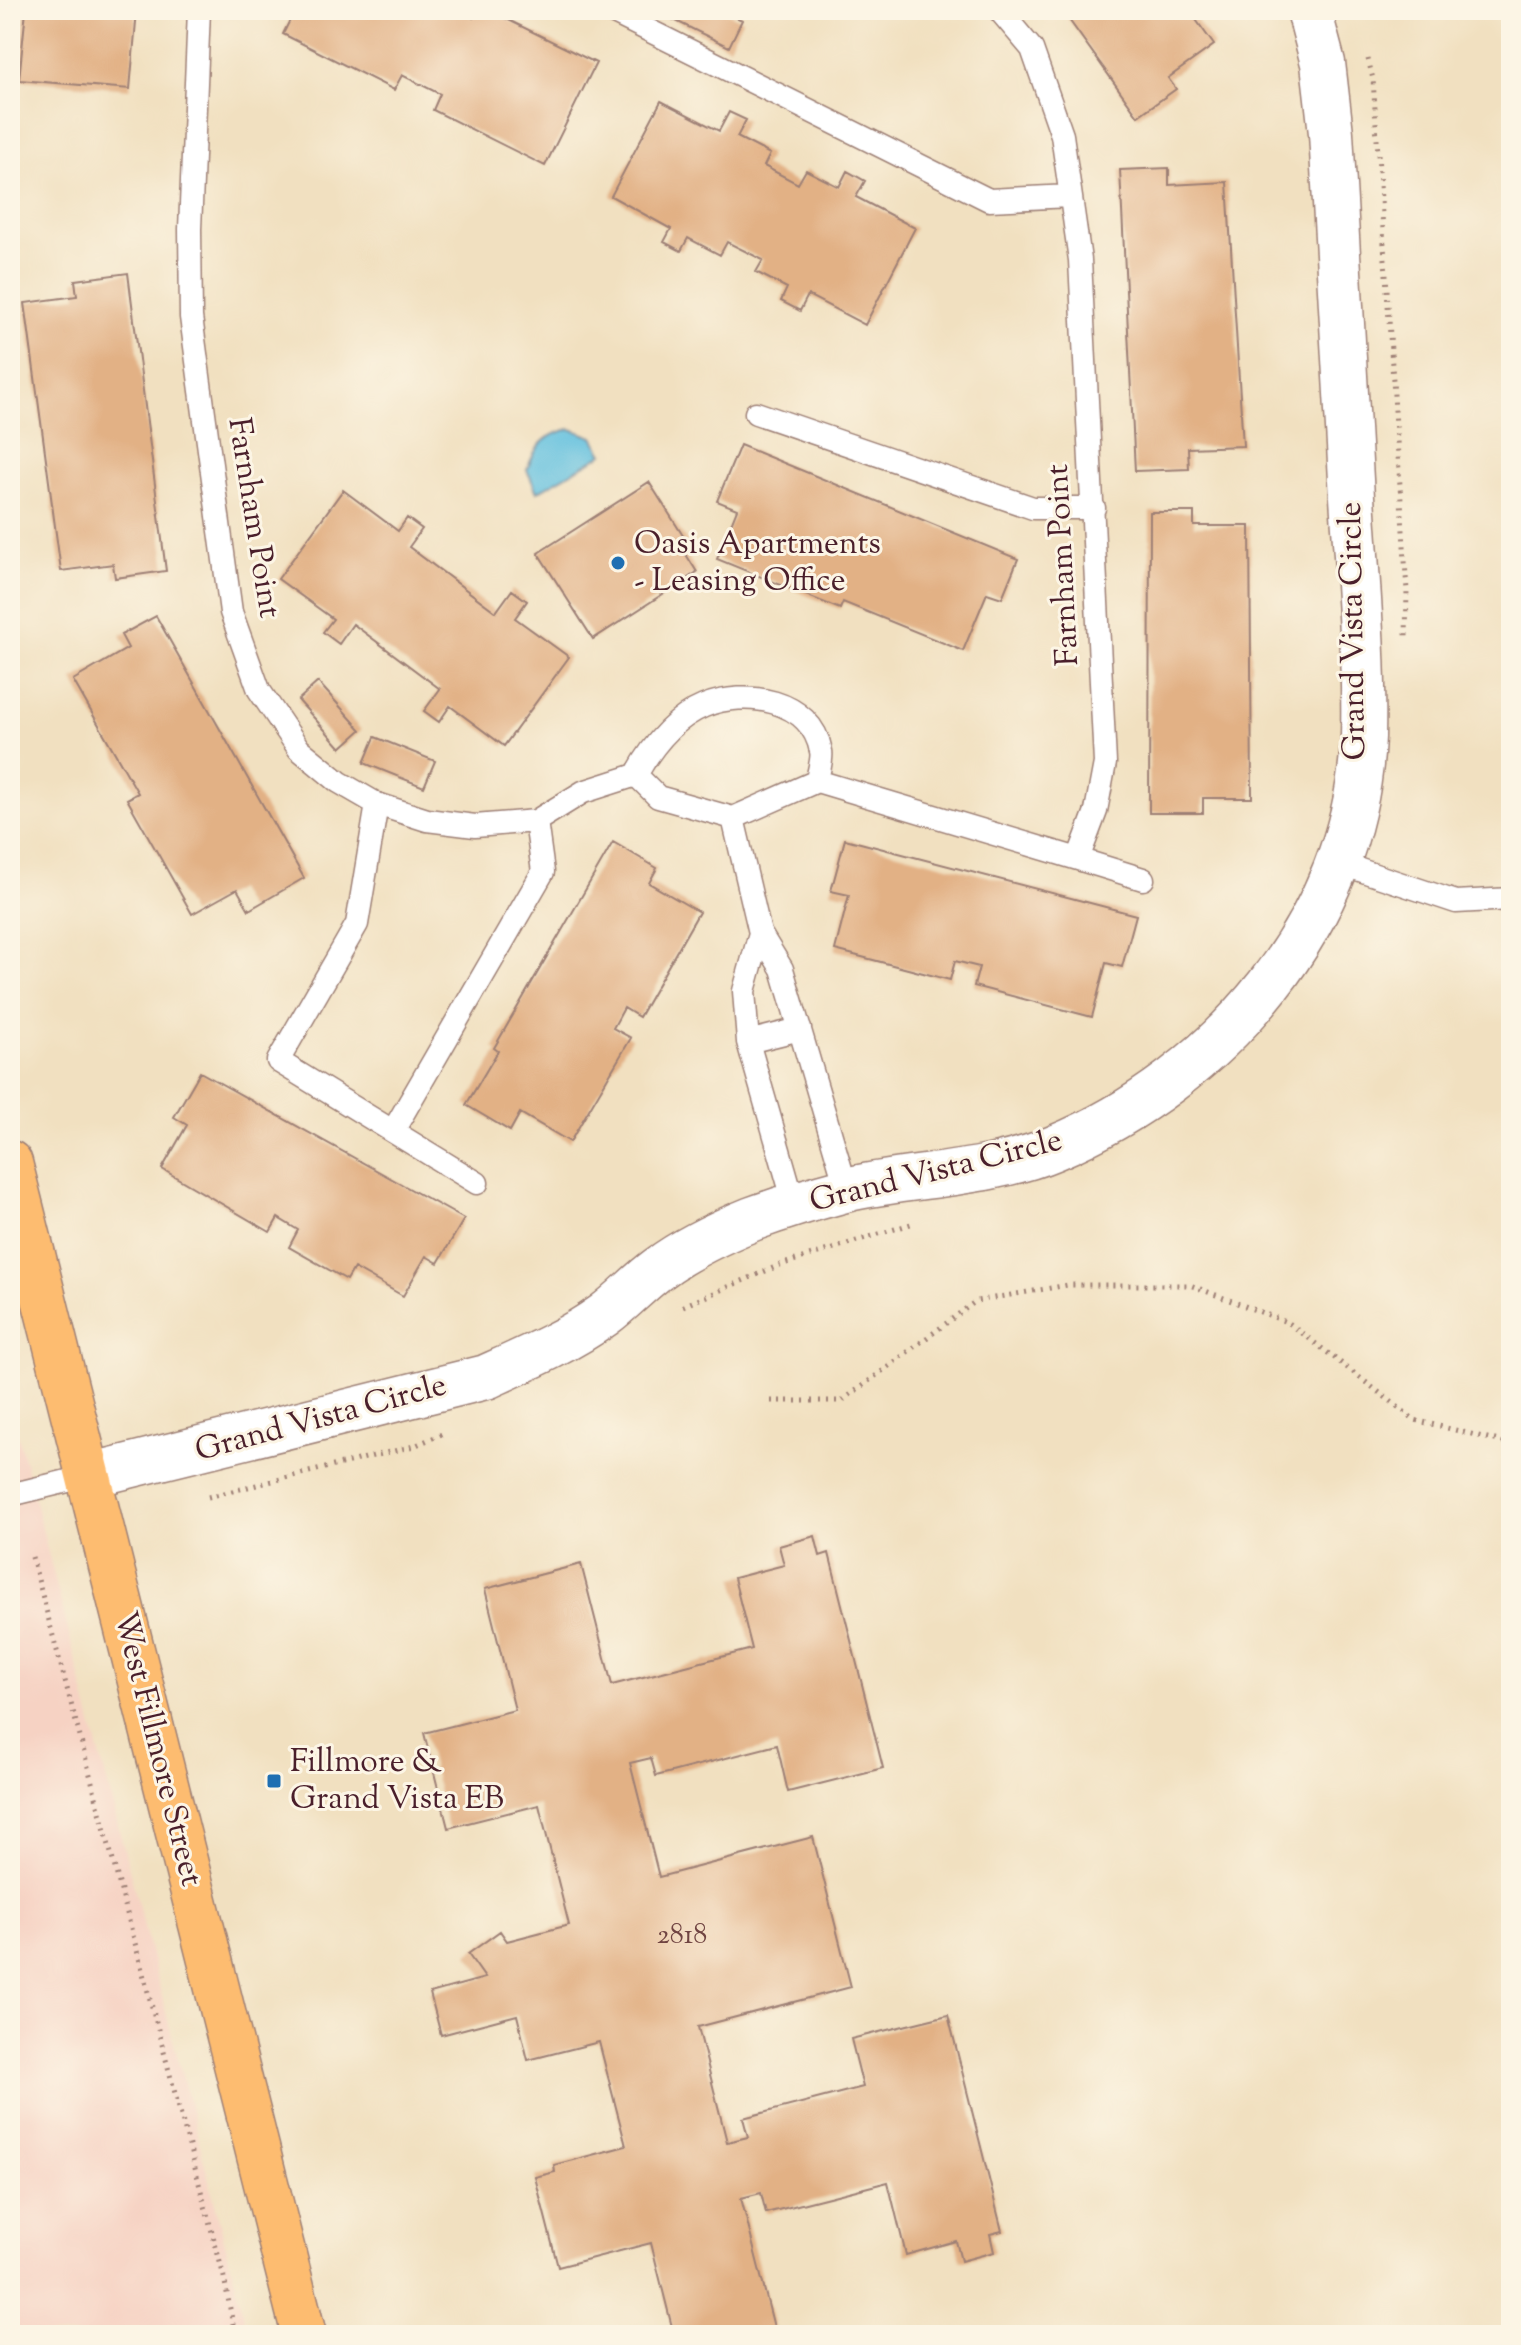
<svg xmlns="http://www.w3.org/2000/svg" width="1521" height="2345" font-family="'Sorts Mill Goudy',serif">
  <rect width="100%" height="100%" fill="#fcf5e5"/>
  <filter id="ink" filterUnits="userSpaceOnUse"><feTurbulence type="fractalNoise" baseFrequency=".0125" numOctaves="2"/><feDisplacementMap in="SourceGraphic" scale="16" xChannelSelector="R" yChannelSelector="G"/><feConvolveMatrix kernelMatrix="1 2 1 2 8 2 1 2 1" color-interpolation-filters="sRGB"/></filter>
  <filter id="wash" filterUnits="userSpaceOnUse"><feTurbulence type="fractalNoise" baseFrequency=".006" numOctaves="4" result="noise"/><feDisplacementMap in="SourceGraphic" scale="32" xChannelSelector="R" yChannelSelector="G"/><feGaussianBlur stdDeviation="1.8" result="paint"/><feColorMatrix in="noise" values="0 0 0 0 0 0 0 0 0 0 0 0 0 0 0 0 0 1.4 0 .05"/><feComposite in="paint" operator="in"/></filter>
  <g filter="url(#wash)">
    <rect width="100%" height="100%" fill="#f1e0c0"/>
    <path fill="#f6d2c3" d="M 10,1404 L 235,2282 L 248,2335 L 10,2335 Z"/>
    <path fill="#61c0df" stroke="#567085" stroke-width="2" d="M 571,429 L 593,437 L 603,454 L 537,492 L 527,470 C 536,445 545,434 571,429 Z"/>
    <g id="blocks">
      <path fill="#e2b185" d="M 26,10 L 137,10 L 130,89 L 19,80 Z
        M 295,10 L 458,10 L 473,18 L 477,10 L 488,10 L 596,63 L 545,166 L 433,110 L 440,94 L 402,75 L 394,90 L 283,34 Z
        M 677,10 L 721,10 L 742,20 L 729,47 L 672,19 Z
        M 1062,10 L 1189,10 L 1214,45 L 1168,78 L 1176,89 L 1138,116 Z
        M 661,101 L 719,131 L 729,112 L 746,120 L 737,137 L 770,154 L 764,166 L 798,184 L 806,170 L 839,187 L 847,171 L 865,181 L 856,197 L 915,228 L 865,325 L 808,295 L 800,311 L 781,301 L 787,288 L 756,272 L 763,260 L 727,242 L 720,255 L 688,238 L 681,251 L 664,242 L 671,229 L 611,196 Z
        M 1169,168 L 1169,185 L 1227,182 L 1243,446 L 1188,448 L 1189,469 L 1135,471 L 1120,170 Z
        M 128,273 L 166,571 L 115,578 L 113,564 L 61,571 L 25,303 L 77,296 L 75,280 Z
        M 740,445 L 1018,559 L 1002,598 L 987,593 L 963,651 L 843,602 L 840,609 L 717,559 L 737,509 L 717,501 Z
        M 649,482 L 687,542 L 680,545 L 697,572 L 593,639 L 538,553 Z
        M 343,490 L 398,531 L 407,518 L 422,529 L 409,547 L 496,612 L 512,590 L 527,601 L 515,618 L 569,657 L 504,746 L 450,706 L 439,722 L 424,711 L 440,689 L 353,624 L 339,644 L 323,632 L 333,619 L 278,579 Z
        M 1150,512 L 1194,512 L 1194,526 L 1250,526 L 1252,798 L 1203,798 L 1203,813 L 1149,813 Z
        M 156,616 L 304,878 L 249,910 L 237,889 L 192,914 L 127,799 L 138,793 L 73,680 L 128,648 L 121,635 Z
        M 318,682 L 361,730 L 341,748 L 298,700 Z
        M 375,737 L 435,761 L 424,787 L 364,763 Z
        M 845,839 L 1136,915 L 1122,967 L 1106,963 L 1092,1017 L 974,986 L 979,967 L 955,961 L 950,980 L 835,950 L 849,895 L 831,891 Z
        M 613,842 L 657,868 L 649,883 L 699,912 L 639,1017 L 624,1008 L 613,1028 L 631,1038 L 570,1142 L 520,1113 L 510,1131 L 466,1105 L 498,1051 L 494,1048 Z
        M 200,1072 L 464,1219 L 438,1263 L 426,1256 L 403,1296 L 354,1268 L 347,1280 L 289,1247 L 298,1230 L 278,1218 L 270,1232 L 162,1169 L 187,1125 L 174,1117 Z
        M 815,1536 L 820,1556 L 829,1553 L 883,1768 L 788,1792 L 777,1745 L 656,1776 L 651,1758 L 630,1763 L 659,1877 L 813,1837 L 851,1987 L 698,2027 L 727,2142 L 748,2137 L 743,2118 L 863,2087 L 851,2039 L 948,2015 L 1002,2231 L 990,2234 L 994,2252 L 961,2261 L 956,2241 L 906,2255 L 888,2182 L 766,2213 L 761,2193 L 741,2198 L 776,2335 L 674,2335 L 651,2243 L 558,2267 L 535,2177 L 555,2172 L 554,2165 L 626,2146 L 599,2042 L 528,2060 L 517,2015 L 441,2035 L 430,1993 L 485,1978 L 468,1954 L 500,1931 L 507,1941 L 569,1925 L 539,1805 L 448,1828 L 424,1733 L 515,1710 L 485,1589 L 581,1564 L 612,1685 L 752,1649 L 734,1578 L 784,1565 L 779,1546 Z"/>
    </g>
  </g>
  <g filter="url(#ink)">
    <use href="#blocks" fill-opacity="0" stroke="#9e8076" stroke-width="2"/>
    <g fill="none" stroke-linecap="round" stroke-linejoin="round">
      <g stroke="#9e8076" stroke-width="25">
        <path id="service" d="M 199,10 L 190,229 L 191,317 L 231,612 L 259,690 L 299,749 L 339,782 L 377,804 L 427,820 L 475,826 L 536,821 L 583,792 L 636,775 L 658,797 L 733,818 L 817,781 L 1078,859 L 1096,811 L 1105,763 L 1080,260 L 1062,135 L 1032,49 L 999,10
          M 608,10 L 989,200 L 1070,196
          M 756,413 L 1033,508 L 1094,508
          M 636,775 C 652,746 673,719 704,706 C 746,689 811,699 821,751 C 823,759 818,772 817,781
          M 377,804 L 357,924 L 278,1061 L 477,1183
          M 733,818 L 760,933 L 782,969 L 847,1190
          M 1078,859 L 1143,879
          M 1336,862 L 1456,902 L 1511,899
          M 760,933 L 744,991 L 748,1042 L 795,1206
          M 748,1042 L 800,1029
          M 393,1131 L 543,872 L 536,821
          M 10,1495 L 88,1476"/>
      </g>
      <g stroke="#9e8076" stroke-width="47">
        <path id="minor" d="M 88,1476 L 486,1377 C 526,1359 568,1341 604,1315 C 623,1301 639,1283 658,1269 C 686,1248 720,1232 752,1219 C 782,1208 815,1198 845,1190 C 914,1174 988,1176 1054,1148 C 1219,1079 1356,922 1363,737 C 1365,657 1357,576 1352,497 C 1345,376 1338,254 1331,133 L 1323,63 L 1309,10"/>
      </g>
      <g stroke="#9e8076" stroke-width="47">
        <path id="primary" d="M 10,1163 L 304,2335"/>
      </g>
      <path stroke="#9e8076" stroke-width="5" stroke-dasharray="2 6" stroke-linecap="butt" d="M 1368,59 L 1373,79 L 1407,591 L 1406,636
        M 683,1306 L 780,1265 L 914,1223
        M 771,1401 L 842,1401 L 976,1301 L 1068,1285 L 1190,1285 L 1289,1323 L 1415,1420 L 1511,1444
        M 208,1497 L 414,1446 L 442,1434
        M 32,1557 L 224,2277 L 235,2335"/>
      <use href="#service" stroke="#fff" stroke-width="22"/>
      <use href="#minor" stroke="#fff" stroke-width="44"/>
      <use href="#primary" stroke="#fdbc70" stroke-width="44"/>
    </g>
  </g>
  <g fill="#1f6fb2" stroke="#fcf5e5" stroke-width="3">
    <circle cx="618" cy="563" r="8"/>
    <rect x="266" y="1773" width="16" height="16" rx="4"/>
  </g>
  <g text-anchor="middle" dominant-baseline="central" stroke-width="6" stroke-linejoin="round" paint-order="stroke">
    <g font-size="28" fill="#704442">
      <text x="682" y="1936">2818</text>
    </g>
    <g font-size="32" fill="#4a1f2b" stroke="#fcf5e5">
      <text transform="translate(253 518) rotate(81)">Farnham Point</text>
      <text transform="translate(1064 565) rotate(-93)">Farnham Point</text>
      <text transform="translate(1354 631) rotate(-91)">Grand Vista Circle</text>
      <text transform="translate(936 1172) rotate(-14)">Grand Vista Circle</text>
      <text transform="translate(321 1419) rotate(-15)">Grand Vista Circle</text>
      <text transform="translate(157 1749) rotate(76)">West Fillmore Street</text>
    </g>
    <g font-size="32" fill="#4a1f2b" stroke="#fcf5e5" text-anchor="start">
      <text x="634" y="545">Oasis Apartments<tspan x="634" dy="37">- Leasing Office</tspan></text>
      <text x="290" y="1763">Fillmore &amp;<tspan x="290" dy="37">Grand Vista EB</tspan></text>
    </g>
  </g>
  <rect width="1521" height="2345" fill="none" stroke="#fcf5e5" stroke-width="40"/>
</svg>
